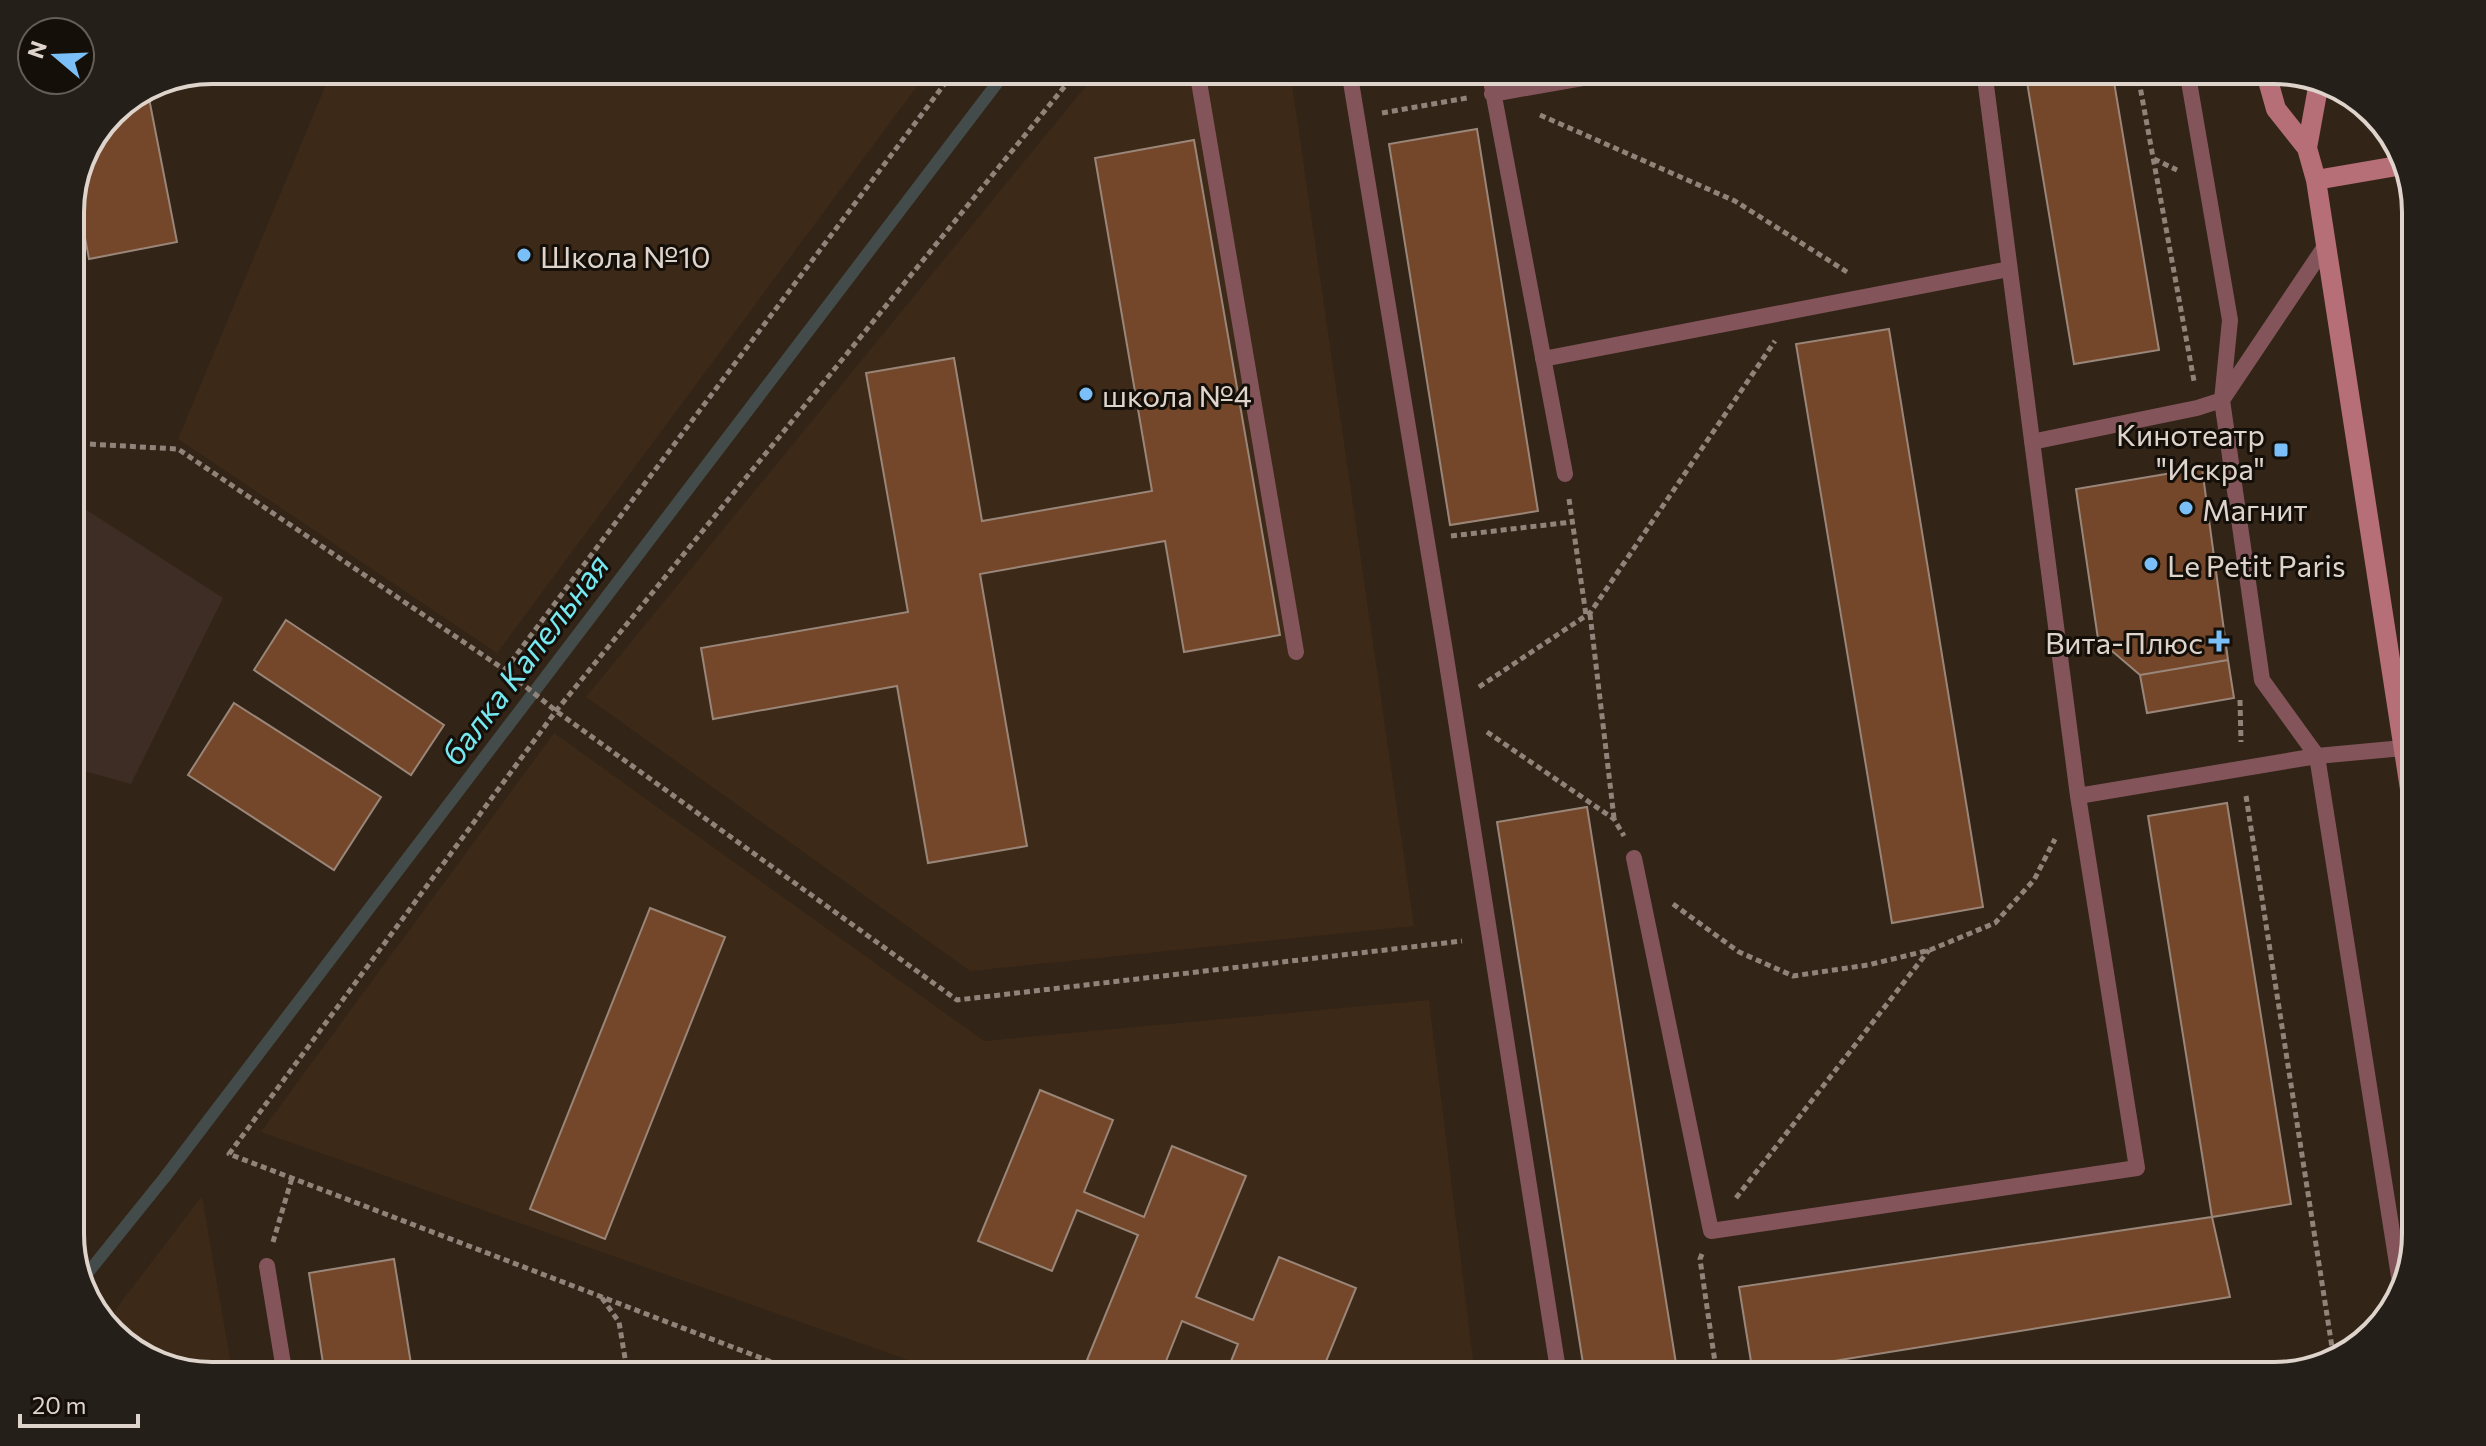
<svg xmlns="http://www.w3.org/2000/svg" width="2486" height="1446" font-family="Commissioner,sans-serif">
  <rect width="100%" height="100%" fill="#322417"/>
  <path fill="#3c2917" d="M 332,70 L 929,70 L 497,653 L 178,439 Z
    M 1099,70 L 1290,70 L 1414,926 L 970,971 L 586,697 Z
    M 554,733 L 984,1041 L 1429,1000 L 1475,1376 L 954,1376 L 261,1132 Z
    M 202,1196 L 233,1376 L 212,1376 L 141,1357 L 106,1322 Z"/>
  <path fill="#3e2d24" d="M 70,502 L 79,505 L 223,598 L 131,784 L 70,767 Z"/>
  <g fill="none" stroke-linecap="round" stroke-linejoin="round">
    <path stroke="#434c4a" stroke-width="12" d="M 82,1280 L 165,1177 L 1007,70"/>
  </g>
  <path fill="#74472a" stroke="#9a8679" stroke-width="2" d="M 2025,70 L 2112,70 L 2159,350 L 2074,364 Z
    M 147,88 L 177,242 L 89,259 L 76,190 L 112,111 Z
    M 1477,129 L 1538,511 L 1450,525 L 1389,144 Z
    M 1194,140 L 1280,635 L 1184,652 L 1165,541 L 980,574 L 1027,846 L 928,863 L 897,686 L 713,719 L 701,648 L 908,612 L 866,373 L 954,358 L 982,521 L 1152,491 L 1095,158 Z
    M 1889,329 L 1983,907 L 1892,923 L 1796,344 Z
    M 2202,468 L 2228,660 L 2140,675 L 2098,639 L 2076,489 Z
    M 286,620 L 444,725 L 411,775 L 254,670 Z
    M 2228,660 L 2234,698 L 2147,713 L 2140,675 Z
    M 234,703 L 381,797 L 334,870 L 188,775 Z
    M 2227,803 L 2291,1204 L 2212,1217 L 2148,816 Z
    M 1587,807 L 1678,1376 L 1585,1376 L 1497,822 Z
    M 650,908 L 725,937 L 605,1239 L 530,1209 Z
    M 1040,1090 L 1113,1120 L 1084,1192 L 1144,1217 L 1172,1146 L 1246,1176 L 1196,1297 L 1253,1320 L 1279,1257 L 1356,1288 L 1320,1376 L 1225,1376 L 1238,1344 L 1182,1321 L 1160,1376 L 1126,1376 L 1087,1360 L 1138,1235 L 1077,1210 L 1052,1271 L 978,1241 Z
    M 2212,1217 L 2230,1297 L 1753,1374 L 1739,1287 Z
    M 394,1259 L 413,1376 L 325,1376 L 309,1273 Z"/>
  <g fill="none" stroke-linecap="round" stroke-linejoin="round">
    <path stroke="#90847a" stroke-width="5" stroke-dasharray="6 4" stroke-linecap="butt" d="M 2137,70 L 2194,381
      M 1382,113 L 1467,98
      M 1540,115 L 1735,201 L 1847,272
      M 2154,159 L 2177,170
      M 70,443 L 178,449 L 505,670 L 556,711 L 957,1000 L 1462,941
      M 1569,499 L 1586,615
      M 1451,536 L 1572,522
      M 1590,614 L 1614,818
      M 505,670 L 955,70
      M 1479,687 L 1590,613 L 1775,341
      M 2240,700 L 2241,742
      M 1487,732 L 1614,819 L 1624,836
      M 2246,796 L 2334,1360
      M 1673,904 L 1739,952 L 1793,976 L 1868,965 L 1930,950 L 1995,923 L 2034,880 L 2055,839
      M 1736,1198 L 1929,950
      M 273,1242 L 292,1178
      M 1702,1254 L 1700,1259 L 1717,1376
      M 602,1298 L 619,1322 L 628,1376
      M 808,1376 L 229,1154 L 556,711 L 1069,81 L 1070,70"/>
    <path stroke="#83555b" stroke-width="16" d="M 1197,70 L 1296,652
      M 1349,70 L 1445,651 L 1559,1376
      M 1489,70 L 1565,474
      M 2187,70 L 2230,320 L 2222,400 L 2262,680 L 2317,756 L 2401,1289
      M 1492,94 L 1628,70
      M 1543,359 L 2009,269
      M 2032,442 L 2197,408 L 2222,400 L 2326,245
      M 2078,796 L 2317,756 L 2403,748
      M 1634,858 L 1711,1231 L 2137,1168 L 2078,796 L 1984,70
      M 267,1266 L 285,1376"/>
    <path stroke="#b66e77" stroke-width="20" d="M 2265,70 L 2276,109 L 2307,148 L 2316,180 L 2416,828
      M 2307,148 L 2319,82
      M 2316,180 L 2403,165"/>
  </g>
  <g fill="#7abff8" stroke="#150f09" stroke-width="3">
    <circle cx="524" cy="255" r="8"/>
    <circle cx="1086" cy="394" r="8"/>
    <rect x="2273" y="442" width="16" height="16" rx="4"/>
    <circle cx="2186" cy="508" r="8"/>
    <circle cx="2151" cy="564" r="8"/>
    <path d="M2215 629h8v8h8v8h-8v8h-8v-8h-8v-8h8z"/>
  </g>
  <g text-anchor="middle" dominant-baseline="central" stroke-width="6" stroke-linejoin="round" paint-order="stroke">
    <g font-size="30" fill="#ded4cc" stroke="#150f09" text-anchor="start">
      <text x="540" y="255">Школа №10</text>
      <text x="1102" y="394">школа №4</text>
      <text x="2265" y="433" text-anchor="end">Кинотеатр<tspan x="2265" dy="34">"Искра"</tspan></text>
      <text x="2202" y="508">Магнит</text>
      <text x="2167" y="564">Le Petit Paris</text>
      <text x="2203" y="641" text-anchor="end">Вита-Плюс</text>
    </g>
    <g font-size="32" font-style="italic" fill="#75e8f0" stroke="#150f09">
      <text transform="translate(524 659) rotate(-53)">балка Капельная</text>
    </g>
  </g>
  <path d="M0 0H2486V1446H0ZM212 84H2274A128 128 0 0 1 2402 212V1234A128 128 0 0 1 2274 1362H212A128 128 0 0 1 84 1234V212A128 128 0 0 1 212 84Z" fill="#251f19" fill-rule="evenodd"/>
  <path fill="none" stroke="#ded4cc" stroke-width="4" d="M212 84H2274A128 128 0 0 1 2402 212V1234A128 128 0 0 1 2274 1362H212A128 128 0 0 1 84 1234V212A128 128 0 0 1 212 84Z"/>
  <g transform="translate(56 56) rotate(289)"><circle r="38" fill="#150f09" stroke="#655e57" stroke-width="2"/>
  <path d="M0-6L14 30L0 20L-14 30Z" fill="#7abff8"/>
  <text y="-12" font-size="22" font-weight="bold" text-anchor="middle" fill="#ded4cc">N</text>
  </g>
  <path d="M20 1414v12h118v-12" fill="none" stroke="#ded4cc" stroke-width="4"/>
  <text x="32" y="1414" font-size="24" fill="#ded4cc" stroke="#150f09" stroke-width="6" paint-order="stroke">20 m</text>
</svg>
